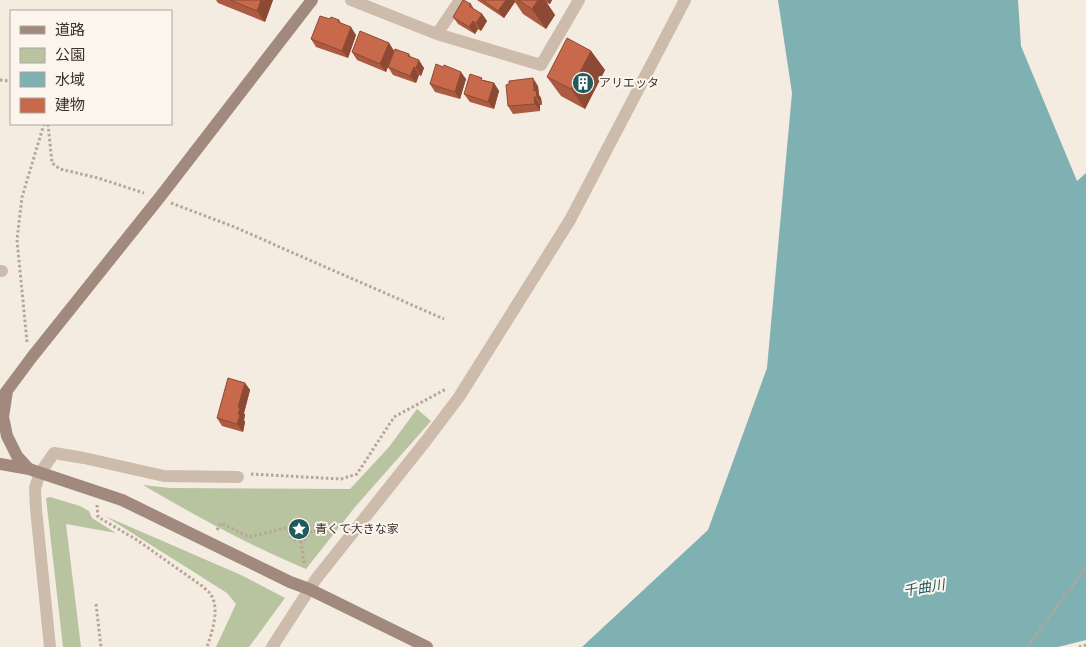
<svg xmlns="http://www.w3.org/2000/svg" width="1086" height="647" font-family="'Varela Round','Noto Sans JP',sans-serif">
  <rect width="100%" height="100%" fill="#f4ebe1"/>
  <path fill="#b8c4a0" d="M 417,409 L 431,421 L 355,507 L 306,569 C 248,545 196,516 143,485 L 170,488 L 350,489 L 389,447 Z
    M 50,497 L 80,506 L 89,511 L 92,518 L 116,533 L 66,524 L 81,647 L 63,647 L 46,498 Z
    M 105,516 L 241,575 L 285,598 L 249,647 L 216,647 L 236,604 L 227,593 Z"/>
  <path fill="#7fb0b2" d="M 778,0 L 1018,0 L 1021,46 L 1077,181 L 1086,173 L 1086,640 L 1058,647 L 582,647 L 708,530 L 767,368 L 792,93 Z"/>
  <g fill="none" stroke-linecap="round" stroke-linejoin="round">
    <path stroke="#b9a596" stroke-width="3" stroke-dasharray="2.5 2.5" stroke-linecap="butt" d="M 0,80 L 11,81
      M 48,124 L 52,163 L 60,169 L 98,178 L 144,193
      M 171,203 L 232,226 L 444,319
      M 27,342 L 17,240 L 22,197 L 44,124
      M 251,474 L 341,479 L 357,474 L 394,417 L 446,389
      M 97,505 L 98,517 L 137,540 L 202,586 C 205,589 210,592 211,595 C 220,608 212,633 207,647
      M289 531a10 10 0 1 1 20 0a10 10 0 1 1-20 0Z
      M 217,530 L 221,523 L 249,537 L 290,527
      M 309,532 L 333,529
      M 301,541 L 304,563
      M 96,604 L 101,647
      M 1027,647 L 1076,581 L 1086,566
      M 1079,647 L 1086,645"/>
    <path stroke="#cdbbac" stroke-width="12" d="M 351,0 L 437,34 L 541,65 L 579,0
      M 437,34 L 460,0
      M 0,271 L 2,271
      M 50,647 L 36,509 L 35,488 L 40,473 L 54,453 L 84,458 L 164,476 L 238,477
      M 272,647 L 316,579 L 425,442 L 459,397 L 570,220 L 685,0"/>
    <path stroke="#a18a7d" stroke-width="12" d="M 7,391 L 3,417 L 7,436 L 17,456 L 29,469
      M 0,400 L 32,357 L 160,197 L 312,0
      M 0,464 L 29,469 L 122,500 L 290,582 L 309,589 L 427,647"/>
  </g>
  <path fill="#ac5a40" d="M 216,0 L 273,0 L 265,22 L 218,3 Z
    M 477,0 L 552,0 L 550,4 L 547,3 L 555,15 L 546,29 L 523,14 L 515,2 L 504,18 Z
    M 471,4 L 474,9 L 482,14 L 487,21 L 481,31 L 478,29 L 475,34 L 458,24 L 453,17 Z
    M 330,19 L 339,20 L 341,23 L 356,35 L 348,58 L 316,47 L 311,39 Z
    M 389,43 L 394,51 L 409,54 L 411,57 L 424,68 L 421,76 L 419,75 L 416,83 L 393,75 L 388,67 L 394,52 L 386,72 L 357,60 L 352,52 Z
    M 591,51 L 605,70 L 585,109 L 561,96 L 547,77 Z
    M 443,67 L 466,79 L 460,99 L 435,92 L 430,84 Z
    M 484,80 L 494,83 L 499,91 L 494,109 L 470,102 L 464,94 Z
    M 538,86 L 539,95 L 541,98 L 542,105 L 540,105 L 540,111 L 513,114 L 508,106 Z
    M 245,383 L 250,390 L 244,413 L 245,415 L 244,420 L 245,422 L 243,432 L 222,426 L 217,418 Z"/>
  <path fill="#8c4a34" d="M 261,0 L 273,0 L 265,22 L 257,11 Z
    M 506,0 L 514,0 L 515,2 L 504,18 L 498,11 Z
    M 538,0 L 545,0 L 555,15 L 546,29 L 532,9 Z
    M 547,0 L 552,0 L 550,4 Z
    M 482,14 L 487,21 L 481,31 L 476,23 Z
    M 473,21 L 478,29 L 475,34 L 469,27 Z
    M 351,27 L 356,35 L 348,58 L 342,51 Z
    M 389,43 L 394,51 L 386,72 L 380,64 Z
    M 591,51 L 605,70 L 585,109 L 571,89 Z
    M 419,60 L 424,68 L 421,76 L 416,68 Z
    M 414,67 L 419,75 L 416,83 L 410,76 Z
    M 461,72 L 466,79 L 460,99 L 455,92 Z
    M 533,78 L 538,86 L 539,95 L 541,98 L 542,105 L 537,97 L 534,91 Z
    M 494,83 L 499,91 L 494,109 L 488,102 Z
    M 534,97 L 540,105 L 540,111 L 535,104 Z
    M 245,383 L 250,390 L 244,413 L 245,415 L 244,420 L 245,422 L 243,432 L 237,424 L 238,407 Z"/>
  <path fill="#c8694b" stroke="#8c4a34" d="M 230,0 L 261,0 L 257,11 Z
    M 463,0 L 471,4 L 469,6 L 482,14 L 476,23 L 473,21 L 469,27 L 453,17 Z
    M 483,0 L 506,0 L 498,11 Z
    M 518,0 L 538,0 L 532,9 Z
    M 320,16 L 330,19 L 331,17 L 339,20 L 338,22 L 351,27 L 342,51 L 311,39 Z
    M 360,31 L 389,43 L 380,64 L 352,52 Z
    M 567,38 L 591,51 L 571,89 L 547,77 Z
    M 395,49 L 409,54 L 408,56 L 419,60 L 416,68 L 414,67 L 410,76 L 388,67 Z
    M 436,64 L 443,67 L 444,65 L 461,72 L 455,92 L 430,84 Z
    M 470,74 L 482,78 L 481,80 L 494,83 L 488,102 L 464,94 Z
    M 533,78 L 534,91 L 536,90 L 537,97 L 534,97 L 535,104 L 508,106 L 506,85 L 509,84 L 509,81 Z
    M 228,378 L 245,383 L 238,407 L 240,408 L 238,414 L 240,415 L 237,424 L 217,418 Z"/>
  <defs>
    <g id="building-disc" transform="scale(1.125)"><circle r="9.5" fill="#1f5a5e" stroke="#fbf5ee"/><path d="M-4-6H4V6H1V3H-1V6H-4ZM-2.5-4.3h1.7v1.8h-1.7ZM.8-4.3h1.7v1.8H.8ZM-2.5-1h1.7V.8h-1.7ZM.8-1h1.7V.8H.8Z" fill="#fff"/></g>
    <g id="sight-disc" transform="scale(1.125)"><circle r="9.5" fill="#1f5a5e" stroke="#fbf5ee"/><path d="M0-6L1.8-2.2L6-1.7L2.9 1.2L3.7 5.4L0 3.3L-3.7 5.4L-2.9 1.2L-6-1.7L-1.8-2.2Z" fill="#fff"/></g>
  </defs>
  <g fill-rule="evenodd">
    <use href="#building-disc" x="583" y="83"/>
    <use href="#sight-disc" x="299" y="529"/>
  </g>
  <g text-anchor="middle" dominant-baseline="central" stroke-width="4" stroke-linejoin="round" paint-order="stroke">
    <g font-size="12" fill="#3b302b" stroke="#fbf5ee" text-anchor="start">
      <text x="599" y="83">アリエッタ</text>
      <text x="315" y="529">青くて大きな家</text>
    </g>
    <g font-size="14" font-style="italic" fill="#1f5a5e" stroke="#fbf5ee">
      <text transform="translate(924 588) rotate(-9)">千曲川</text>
    </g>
  </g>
  <rect x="10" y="10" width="162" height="115" fill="#fbf5ee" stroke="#aea6a0"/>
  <rect x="20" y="26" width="25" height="8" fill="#a18a7d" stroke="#aea6a0"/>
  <text x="55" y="35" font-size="15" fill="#3b302b">道路</text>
  <rect x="20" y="48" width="25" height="15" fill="#b8c4a0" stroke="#aea6a0"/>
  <text x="55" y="60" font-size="15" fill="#3b302b">公園</text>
  <rect x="20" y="72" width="25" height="15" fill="#7fb0b2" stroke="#aea6a0"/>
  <text x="55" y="85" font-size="15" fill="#3b302b">水域</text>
  <rect x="20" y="98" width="25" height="15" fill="#c8694b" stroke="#aea6a0"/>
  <text x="55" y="110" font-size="15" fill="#3b302b">建物</text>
</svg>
